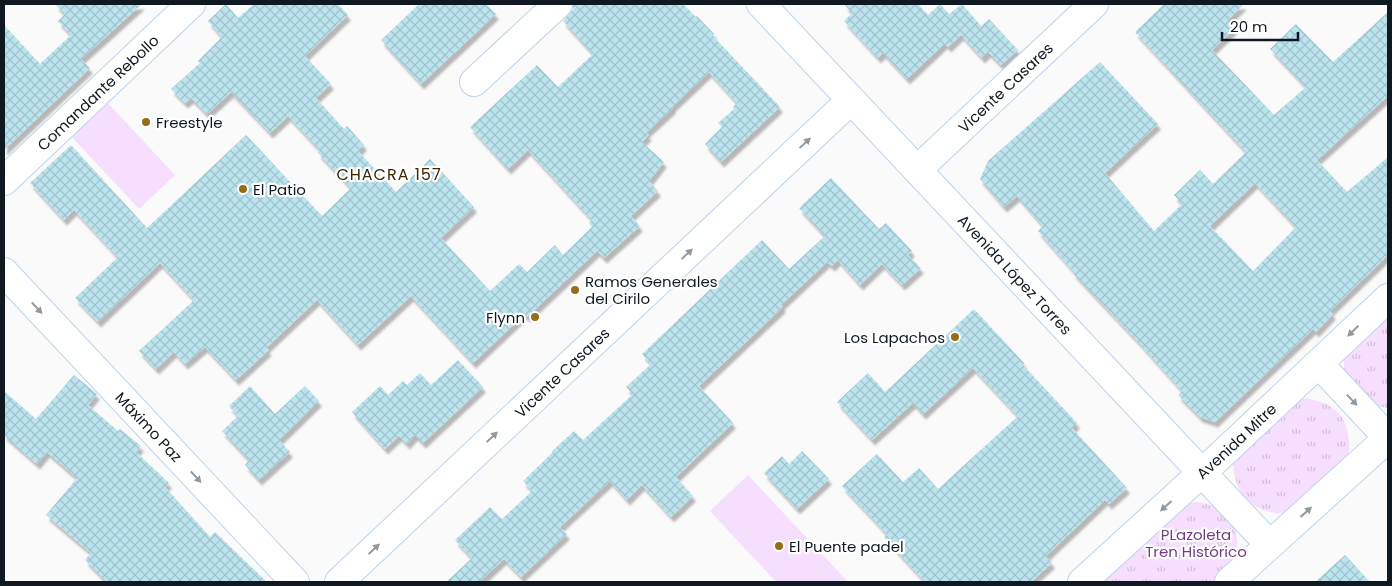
<svg xmlns="http://www.w3.org/2000/svg" width="1392" height="586" font-family="Poppins,sans-serif">
  <defs>
    <pattern id="grass-tufts" width="24" height="20" patternUnits="userSpaceOnUse" patternTransform="scale(1.25)"><rect width="24" height="20" fill="#f6defe"/><path d="M3 7l-1-3M5 7V3M7 7l1-3M15 17l-1-3M17 17v-4M19 17l1-3" fill="none" stroke="#d2bed9"/></pattern>
    <pattern id="building-cross-hatch" width="8" height="8" patternUnits="userSpaceOnUse" patternTransform="scale(1.25)"><rect width="8" height="8" fill="#bbe4ef"/><path d="M0 0l8 8M0 8l8-8" fill="none" stroke="#a0c3cd"/></pattern>
    <filter id="shadow"><feDropShadow dx="3" dy="5.5" stdDeviation="1" flood-color="#0004"/></filter>
  </defs>
  <rect width="100%" height="100%" fill="#fafafa"/>
  <path fill="url(#grass-tufts)" d="M 1388,303 L 1388,408 L 1377,406 L 1345,373 L 1343,357 Z
    M 1297,398 C 1326,399 1347,410 1349,441 C 1350,448 1349,458 1345,464 C 1341,471 1330,479 1323,485 C 1315,492 1307,503 1298,509 C 1280,520 1251,509 1241,492 C 1235,482 1234,473 1233,462 Z
    M 1199,502 C 1220,506 1236,518 1237,540 C 1238,546 1238,554 1235,560 C 1230,568 1219,576 1212,582 L 1094,582 L 1186,503 Z"/>
  <path fill="#f6defe" d="M 103,98 L 175,175 L 139,209 L 67,132 Z
    M 748,475 L 848,582 L 776,582 L 710,511 Z"/>
  <path fill="url(#building-cross-hatch)" fill-rule="evenodd" filter="url(#shadow)" d="M 55,4 L 142,4 L 81,59 L 90,68 L 4,150 L 4,25 L 40,64 L 71,35 L 58,21 L 65,14 Z
    M 226,4 L 238,18 L 254,4 L 338,4 L 348,15 L 305,56 L 331,84 L 316,98 L 344,129 L 347,126 L 364,145 L 358,151 L 396,192 L 430,159 L 474,207 L 441,238 L 490,291 L 519,264 L 527,272 L 555,245 L 563,255 L 592,227 L 589,223 L 592,220 L 528,150 L 508,169 L 470,127 L 537,65 L 558,87 L 593,54 L 563,21 L 573,9 L 573,4 L 683,4 L 696,17 L 697,16 L 714,34 L 713,36 L 780,107 L 721,162 L 705,144 L 722,127 L 718,123 L 734,109 L 733,107 L 737,103 L 709,72 L 672,107 L 673,108 L 646,133 L 649,135 L 642,142 L 664,162 L 649,181 L 658,191 L 631,216 L 640,226 L 604,258 L 597,251 L 527,317 L 525,314 L 473,363 L 411,296 L 358,345 L 317,300 L 266,348 L 269,350 L 236,380 L 205,347 L 185,364 L 174,352 L 156,369 L 139,351 L 194,300 L 160,263 L 98,322 L 75,298 L 118,257 L 74,210 L 64,220 L 30,183 L 71,145 L 147,228 L 246,135 L 322,216 L 351,188 L 318,153 L 320,150 L 288,116 L 270,133 L 231,92 L 207,114 L 191,98 L 185,103 L 171,89 L 200,63 L 198,61 L 222,37 L 208,21 Z
    M 419,4 L 486,4 L 496,14 L 421,84 L 381,40 Z
    M 844,4 L 918,4 L 928,15 L 940,4 L 949,14 L 962,4 L 981,26 L 989,19 L 1018,50 L 1001,65 L 988,52 L 982,58 L 961,35 L 948,47 L 945,43 L 907,79 L 883,53 L 878,58 L 844,21 L 852,13 Z
    M 1164,4 L 1244,4 L 1227,21 L 1234,29 L 1212,50 L 1274,115 L 1306,87 L 1270,49 L 1296,24 L 1333,62 L 1388,12 L 1388,96 L 1317,160 L 1347,192 L 1388,157 L 1388,255 L 1330,311 L 1333,314 L 1316,332 L 1313,329 L 1215,422 L 1200,417 L 1178,395 L 1182,391 L 1141,345 L 1073,273 L 1074,272 L 1038,231 L 1043,226 L 1017,196 L 1004,207 L 980,179 L 988,161 L 1100,62 L 1158,124 L 1105,173 L 1154,231 L 1182,204 L 1174,195 L 1200,170 L 1213,184 L 1246,152 L 1135,32 ZM 1255,183 L 1296,227 L 1253,271 L 1210,226 Z
    M 831,178 L 879,229 L 886,223 L 912,251 L 908,255 L 921,268 L 902,285 L 882,264 L 860,285 L 838,260 L 832,266 L 827,262 L 781,305 L 783,307 L 699,386 L 733,423 L 676,477 L 693,496 L 671,517 L 642,485 L 627,500 L 610,481 L 560,527 L 567,534 L 521,577 L 504,559 L 479,582 L 446,582 L 472,558 L 455,540 L 490,507 L 502,519 L 532,491 L 523,481 L 553,452 L 552,451 L 574,431 L 583,440 L 633,394 L 626,387 L 651,364 L 642,354 L 762,240 L 789,269 L 825,236 L 799,208 Z
    M 974,309 L 1024,363 L 1023,365 L 1077,423 L 1072,428 L 1127,488 L 1109,504 L 1105,500 L 1046,556 L 1052,563 L 1031,582 L 925,582 L 884,537 L 887,534 L 842,486 L 877,454 L 903,482 L 919,468 L 938,489 L 1018,416 L 973,368 L 923,414 L 913,403 L 872,440 L 837,402 L 868,373 L 885,392 Z
    M 458,360 L 483,387 L 423,443 L 415,435 L 407,444 L 399,436 L 385,449 L 352,412 L 380,386 L 388,395 L 403,381 L 407,385 L 420,373 L 431,385 Z
    M 74,375 L 97,394 L 88,405 L 118,431 L 120,429 L 141,446 L 136,452 L 169,483 L 165,487 L 210,537 L 215,532 L 267,582 L 107,582 L 85,560 L 91,553 L 46,515 L 77,478 L 47,452 L 37,464 L 4,435 L 4,391 L 36,419 Z
    M 250,386 L 275,414 L 305,386 L 319,401 L 279,440 L 290,452 L 259,480 L 245,465 L 249,460 L 222,431 L 238,416 L 229,406 Z
    M 802,451 L 829,479 L 797,509 L 764,473 L 782,456 L 789,464 Z
    M 1345,555 L 1370,582 L 1315,582 Z"/>
  <g fill="none" stroke-linecap="round" stroke-linejoin="round">
    <g stroke="#bbd4ee" stroke-width="30">
      <g id="minor">
        <path d="M 474,82 L 558,4"/>
        <path id="s1" d="M 917,170 L 1094,4"/>
        <path id="s2" d="M 4,181 L 191,4"/>
        <path id="s3" d="M 4,272 L 295,582"/>
        <path d="M 1319,364 L 1388,438"/>
        <path id="s4" d="M 339,582 L 851,100"/>
      </g>
    </g>
    <g stroke="#bbd4ee" stroke-width="30">
      <g id="secondary">
        <path id="s5" d="M 761,4 L 1269,544"/>
      </g>
    </g>
    <g stroke="#bbd4ee" stroke-width="30">
      <g id="primary">
        <path id="s6" d="M 1082,582 L 1219,457 L 1388,298"/>
        <path d="M 1229,582 L 1388,438"/>
      </g>
    </g>
    <use href="#minor" stroke="#fff" stroke-width="28"/>
    <use href="#secondary" stroke="#fff" stroke-width="28"/>
    <use href="#primary" stroke="#fff" stroke-width="28"/>
  </g>
  <defs><path id="oneway-solid" d="M-6-.8H1V-3.2L6.5 0L1 3.2V.8H-6Z" transform="scale(1.25)"/></defs>
  <g fill="#93989c">
    <use href="#oneway-solid" transform="translate(805 143) rotate(-43)"/>
    <use href="#oneway-solid" transform="translate(687 254) rotate(-43)"/>
    <use href="#oneway-solid" transform="translate(37 308) rotate(47)"/>
    <use href="#oneway-solid" transform="translate(1353 331) rotate(136)"/>
    <use href="#oneway-solid" transform="translate(1352 400) rotate(46)"/>
    <use href="#oneway-solid" transform="translate(492 437) rotate(-43)"/>
    <use href="#oneway-solid" transform="translate(196 477) rotate(47)"/>
    <use href="#oneway-solid" transform="translate(1166 506) rotate(138)"/>
    <use href="#oneway-solid" transform="translate(1306 512) rotate(-42)"/>
    <use href="#oneway-solid" transform="translate(374 549) rotate(-43)"/>
  </g>
  <g fill="#946d17" stroke="#fff" stroke-width="2">
    <circle cx="146" cy="122" r="5"/>
    <circle cx="243" cy="189" r="5"/>
    <circle cx="575" cy="290" r="5"/>
    <circle cx="535" cy="317" r="5"/>
    <circle cx="955" cy="337" r="5"/>
    <circle cx="779" cy="546" r="5"/>
  </g>
  <g text-anchor="middle" dominant-baseline="central" stroke-width="4.5" stroke-linejoin="round" paint-order="stroke">
    <g font-size="15" fill="#101922" stroke="#fff">
      <text stroke="none"><textPath href="#s1" startOffset="121">Vicente Casares</textPath></text>
      <text stroke="none"><textPath href="#s2" startOffset="129">Comandante Rebollo</textPath></text>
      <text stroke="none"><textPath href="#s5" startOffset="371">Avenida López Torres</textPath></text>
      <text stroke="none"><textPath href="#s4" startOffset="306">Vicente Casares</textPath></text>
      <text stroke="none"><textPath href="#s3" startOffset="212">Máximo Paz</textPath></text>
      <text stroke="none"><textPath href="#s6" startOffset="209">Avenida Mitre</textPath></text>
    </g>
    <g font-size="15" fill="#101922" stroke="#fff" text-anchor="start">
      <text x="156" y="122">Freestyle</text>
      <text x="253" y="189">El Patio</text>
      <text x="585" y="281">Ramos Generales<tspan x="585" dy="17">del Cirilo</tspan></text>
      <text x="525" y="317" text-anchor="end">Flynn</text>
      <text x="945" y="337" text-anchor="end">Los Lapachos</text>
      <text x="789" y="546">El Puente padel</text>
    </g>
    <g font-size="15" fill="#713c80" stroke="#fff">
      <text x="1196" y="534">PLazoleta<tspan x="1196" dy="17">Tren Histórico</tspan></text>
    </g>
    <g font-size="16" letter-spacing="1" fill="#3a2700" stroke="#fff">
      <text x="389" y="174">CHACRA 157</text>
    </g>
  </g>
  <rect width="1392" height="586" fill="none" stroke="#101922" stroke-width="10"/>
  <path d="M1222 32v8h76v-8" fill="none" stroke="#101922" stroke-width="2.5"/>
  <text x="1230" y="32" font-size="15" fill="#101922" stroke="#ffffff" stroke-width="4" paint-order="stroke">20 m</text>
</svg>
